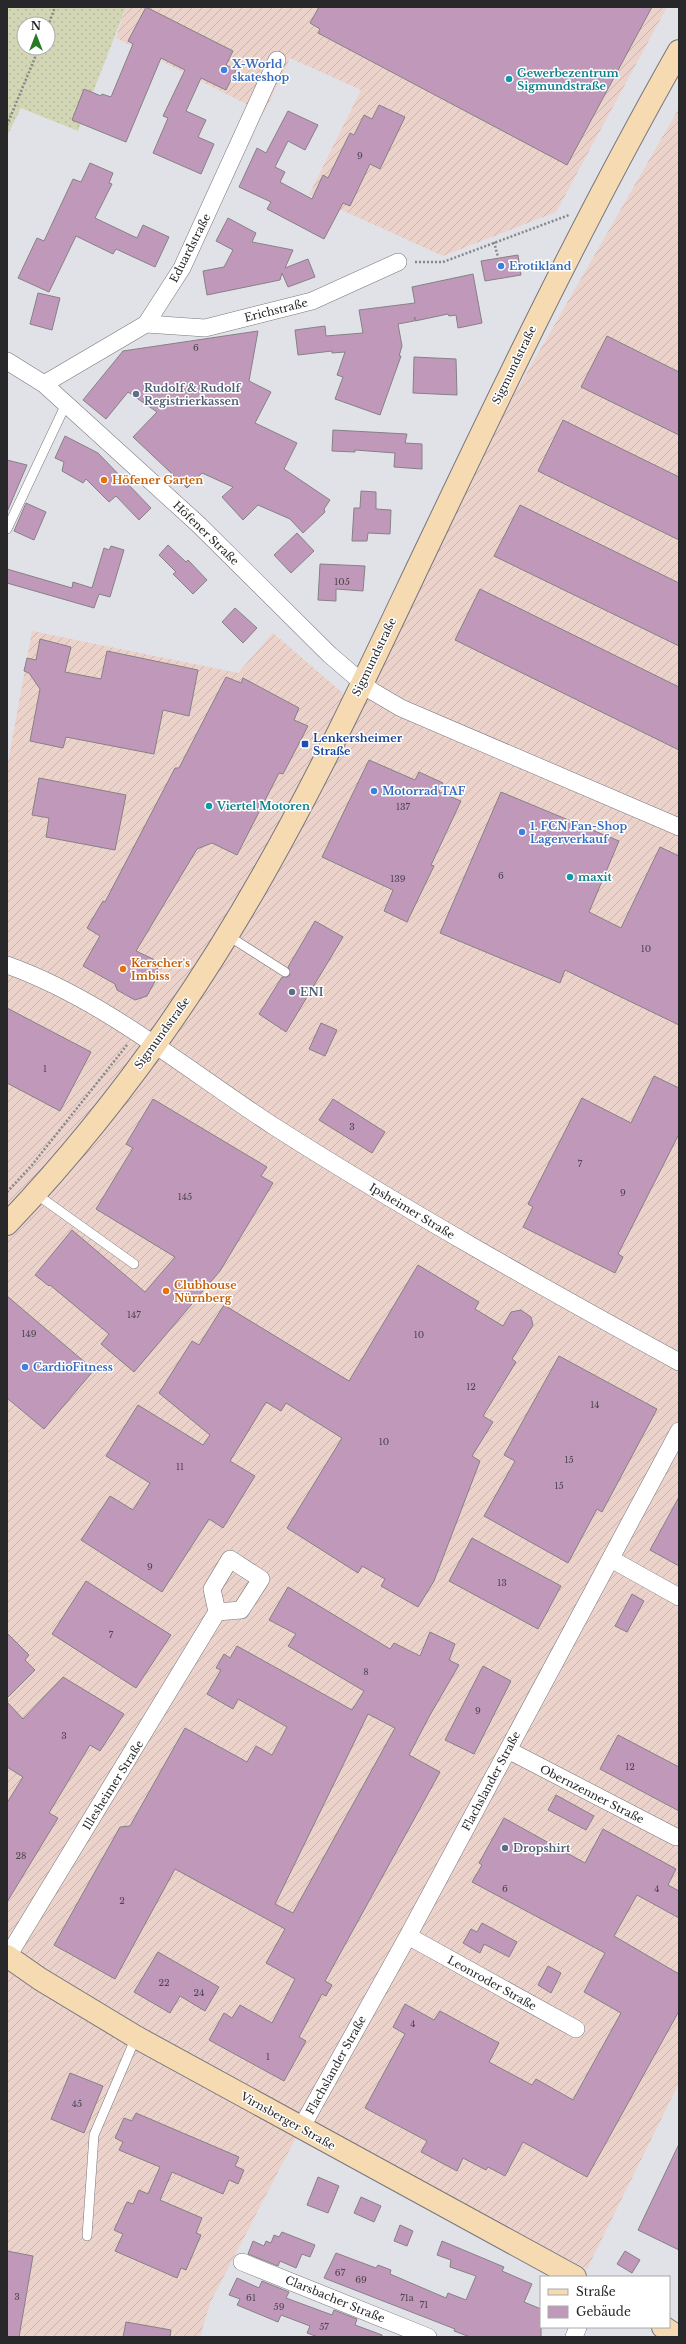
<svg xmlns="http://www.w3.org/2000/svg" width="686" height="2344" font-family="'Libre Baskerville',serif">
  <defs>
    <pattern id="industrial-furrows" width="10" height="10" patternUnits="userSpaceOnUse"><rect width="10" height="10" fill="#ebd2cb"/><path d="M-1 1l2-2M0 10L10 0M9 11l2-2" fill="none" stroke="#cab4ae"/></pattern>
    <pattern id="garden-dots" width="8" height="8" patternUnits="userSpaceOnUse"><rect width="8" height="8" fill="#d3d6b4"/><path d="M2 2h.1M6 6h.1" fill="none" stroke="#b5b89b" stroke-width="1.8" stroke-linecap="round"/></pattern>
  </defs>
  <rect width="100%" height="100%" fill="#e1e1e8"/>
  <path fill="url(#industrial-furrows)" d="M 126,7 L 667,7 L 556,212 L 443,256 L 309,195 L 361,90 L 290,58 L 264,113 L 116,38 Z
    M 679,108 L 679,2083 L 587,2269 L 304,2122 L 210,2303 L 200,2337 L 7,2337 L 7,768 L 32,631 L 238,673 L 273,633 L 345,695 L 362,660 Z"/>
  <path fill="url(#garden-dots)" fill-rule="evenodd" d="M 7,7 L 126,7 L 78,131 L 21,108 L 7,136 ZM 24,24 L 48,24 L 48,48 L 24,48 Z"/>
  <path fill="#c099ba" stroke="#868185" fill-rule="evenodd" d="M 146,7 L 233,51 L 226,65 L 236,70 L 226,90 L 201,78 L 186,111 L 206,120 L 198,137 L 214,144 L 201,174 L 153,153 L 168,118 L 163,116 L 185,70 L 161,58 L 126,142 L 72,120 L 84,89 L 101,96 L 102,94 L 111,97 L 133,44 L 128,41 Z
    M 319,7 L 652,7 L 567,165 L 318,33 L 320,29 L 310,23 Z
    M 379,105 L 405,117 L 380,169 L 370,164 L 350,206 L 343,203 L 324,239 L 267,209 L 271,202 L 239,187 L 257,148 L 266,153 L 288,111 L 318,125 L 305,150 L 288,141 L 275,167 L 285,172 L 280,182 L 312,199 L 323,175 L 328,178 L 350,133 L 354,135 L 364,115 L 372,119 Z
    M 90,163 L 113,173 L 109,183 L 112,184 L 95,218 L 137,238 L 143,225 L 169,237 L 155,267 L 116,249 L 113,254 L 76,236 L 49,292 L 18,278 L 37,238 L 44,241 L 73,179 L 81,182 Z
    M 228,218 L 256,233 L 252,242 L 293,250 L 285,268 L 308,259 L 315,277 L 288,287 L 282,273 L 280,280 L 207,295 L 203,271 L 224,267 L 233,250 L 216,241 Z
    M 518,255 L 521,275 L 485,281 L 481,261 Z
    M 473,274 L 482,323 L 458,328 L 456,315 L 449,316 L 448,314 L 415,321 L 415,317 L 414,321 L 398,324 L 402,346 L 399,356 L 401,356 L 380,415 L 335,399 L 343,377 L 337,375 L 345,352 L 332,353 L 332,351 L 298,355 L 295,330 L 325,326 L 326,336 L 363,333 L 359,310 L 415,303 L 412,287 Z
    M 38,293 L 60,298 L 52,330 L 30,324 Z
    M 258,331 L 249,381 L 271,392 L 255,423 L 297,443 L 284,469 L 330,500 L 324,509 L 325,512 L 303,533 L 290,519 L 258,505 L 243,520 L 222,497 L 233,487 L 202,473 L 187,488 L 133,437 L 157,412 L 128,392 L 106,419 L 83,400 L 123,351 Z
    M 607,336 L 679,372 L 679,435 L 581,387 Z
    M 414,357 L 456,359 L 457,395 L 413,393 Z
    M 563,420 L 679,477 L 679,540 L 538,471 Z
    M 333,430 L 407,434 L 405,443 L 422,444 L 422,469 L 394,467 L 395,453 L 355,450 L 355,452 L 332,451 Z
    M 65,436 L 98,453 L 151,508 L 139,520 L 116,496 L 109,502 L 86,479 L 83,483 L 62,471 L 64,462 L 55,458 Z
    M 7,460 L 27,465 L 7,512 Z
    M 361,491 L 376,492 L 376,509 L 391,510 L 390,534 L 368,533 L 367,541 L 352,541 L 354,508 L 360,508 Z
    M 26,503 L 46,512 L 34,540 L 14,531 Z
    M 520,505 L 679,583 L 679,646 L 494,556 Z
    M 297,533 L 314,551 L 291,573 L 274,555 Z
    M 168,545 L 186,562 L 188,560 L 207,580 L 193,594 L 173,574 L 176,572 L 159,555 Z
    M 111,546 L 124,550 L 110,597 L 99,594 L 94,608 L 7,583 L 7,569 L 72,588 L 73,582 L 92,588 L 104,548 L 109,550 Z
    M 320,564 L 365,566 L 363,591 L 336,589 L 336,601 L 318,600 Z
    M 480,589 L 679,687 L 679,750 L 455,640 Z
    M 235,608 L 257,628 L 243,643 L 222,622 Z
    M 40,639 L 71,647 L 65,672 L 101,679 L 107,651 L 198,670 L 189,716 L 163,710 L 154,754 L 66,737 L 63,748 L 30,741 L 40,689 L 29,673 L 24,671 L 27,658 L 36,660 Z
    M 226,677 L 241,683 L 243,678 L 299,708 L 294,720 L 308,726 L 283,774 L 279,773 L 237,855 L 212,843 L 197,849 L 136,951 L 155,960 L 159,974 L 147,996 L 135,1000 L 117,990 L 115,984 L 83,966 L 100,936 L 87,928 L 103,901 L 105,902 L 175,768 L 179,768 Z
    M 369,760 L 415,780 L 419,772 L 443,783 L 439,792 L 461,801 L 431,865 L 434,866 L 407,922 L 384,911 L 393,890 L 322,857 Z
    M 39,778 L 126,795 L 115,850 L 46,837 L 49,818 L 32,815 Z
    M 501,792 L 619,841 L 589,912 L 621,928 L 660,847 L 679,856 L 679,1025 L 565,970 L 560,983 L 440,933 Z
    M 315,921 L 343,937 L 286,1032 L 259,1014 L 282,977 L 287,977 L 290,975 L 288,967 Z
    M 7,1008 L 91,1052 L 60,1111 L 7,1083 Z
    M 321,1023 L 337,1030 L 325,1056 L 309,1049 Z
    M 654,1076 L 679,1088 L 679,1134 L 618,1254 L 623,1257 L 615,1273 L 523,1227 L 533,1207 L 528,1204 L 582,1098 L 631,1123 Z
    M 153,1099 L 267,1167 L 261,1176 L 273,1183 L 220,1271 L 134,1372 L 101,1344 L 109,1334 L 50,1285 L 49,1286 L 35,1275 L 72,1230 L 145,1292 L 175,1257 L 96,1209 L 133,1148 L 126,1144 Z
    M 333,1099 L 385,1132 L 372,1153 L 319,1120 Z
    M 418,1265 L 479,1302 L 475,1309 L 503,1326 L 511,1312 L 521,1310 L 531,1317 L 533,1325 L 512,1359 L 516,1362 L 483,1416 L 493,1422 L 472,1456 L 480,1461 L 434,1581 L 418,1607 L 381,1586 L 385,1579 L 362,1566 L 358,1573 L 287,1528 L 342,1438 L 286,1403 L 281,1411 L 266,1402 L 230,1461 L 255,1476 L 223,1528 L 209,1519 L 162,1592 L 81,1540 L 110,1496 L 133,1510 L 150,1483 L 106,1456 L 138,1405 L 203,1445 L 210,1435 L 159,1393 L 192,1341 L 199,1345 L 224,1305 L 349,1381 Z
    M 7,1296 L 94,1370 L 44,1429 L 7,1398 Z
    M 559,1356 L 657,1409 L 602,1512 L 597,1509 L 568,1563 L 484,1516 L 515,1461 L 504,1455 Z
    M 679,1497 L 679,1566 L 650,1550 Z
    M 472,1538 L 561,1586 L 538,1629 L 449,1581 Z
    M 86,1581 L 171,1635 L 136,1688 L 52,1634 Z
    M 288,1587 L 390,1649 L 394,1643 L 420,1656 L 430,1632 L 455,1644 L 449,1660 L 459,1665 L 430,1715 L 409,1755 L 440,1772 L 325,1981 L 332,1985 L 326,1996 L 322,1994 L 299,2037 L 306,2041 L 284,2081 L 209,2040 L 224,2013 L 232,2018 L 240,2005 L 272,2023 L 295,1979 L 266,1963 L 285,1929 L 175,1869 L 115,1979 L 54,1945 L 120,1827 L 130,1826 L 185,1728 L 247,1762 L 256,1746 L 272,1755 L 287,1727 L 238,1699 L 233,1709 L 207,1694 L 221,1670 L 216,1668 L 224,1654 L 230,1658 L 237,1646 L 352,1710 L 364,1691 L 288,1646 L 296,1634 L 269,1620 ZM 368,1714 L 395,1728 L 293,1913 L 275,1904 Z
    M 632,1594 L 644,1601 L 627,1632 L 615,1626 Z
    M 7,1633 L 29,1655 L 25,1660 L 35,1670 L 7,1698 Z
    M 483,1666 L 511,1681 L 474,1754 L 445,1740 Z
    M 63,1677 L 124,1714 L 100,1751 L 90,1745 L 49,1813 L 58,1818 L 7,1902 L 7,1803 L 23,1777 L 7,1767 L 7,1702 L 23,1719 Z
    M 618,1735 L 679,1767 L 679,1811 L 600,1769 Z
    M 556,1795 L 594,1816 L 586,1830 L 548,1810 Z
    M 504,1818 L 585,1863 L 603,1829 L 676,1869 L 668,1885 L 679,1891 L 679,1918 L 637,1895 L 614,1936 L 679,1974 L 679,2011 L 587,2177 L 523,2142 L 505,2176 L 488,2167 L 486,2170 L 463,2158 L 457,2171 L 421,2152 L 427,2141 L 365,2108 L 405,2034 L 393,2027 L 405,2004 L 434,2020 L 440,2011 L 499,2043 L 489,2062 L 532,2085 L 536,2079 L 573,2100 L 621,2013 L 584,1992 L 605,1953 L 472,1882 L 482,1865 L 479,1863 Z
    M 482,1923 L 517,1942 L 509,1957 L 484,1944 L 480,1953 L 463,1943 L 471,1929 L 477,1932 Z
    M 158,1952 L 219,1987 L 205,2011 L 180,1996 L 170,2013 L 134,1992 Z
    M 548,1966 L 561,1973 L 551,1993 L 538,1985 Z
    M 70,2073 L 103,2086 L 84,2133 L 51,2119 Z
    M 136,2113 L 239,2157 L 235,2166 L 244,2170 L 238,2184 L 229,2180 L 223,2194 L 172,2172 L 160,2200 L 202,2218 L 196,2233 L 201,2235 L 186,2270 L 181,2268 L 177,2278 L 115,2251 L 123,2234 L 114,2230 L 127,2202 L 133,2204 L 139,2190 L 148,2194 L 160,2167 L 119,2150 L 123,2142 L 115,2138 L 124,2118 L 132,2121 Z
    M 679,2144 L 679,2250 L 638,2230 Z
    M 318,2177 L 339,2186 L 328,2213 L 307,2205 Z
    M 361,2197 L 381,2206 L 374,2222 L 354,2213 Z
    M 400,2225 L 413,2231 L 407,2246 L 394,2241 Z
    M 282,2232 L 315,2245 L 310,2257 L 302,2254 L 296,2268 L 280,2261 L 278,2266 L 248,2254 L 253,2241 L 264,2246 L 266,2241 L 271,2243 L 274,2235 L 279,2237 Z
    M 442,2241 L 504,2267 L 502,2271 L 532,2284 L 524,2302 L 541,2309 L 541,2337 L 470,2337 L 454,2331 L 455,2329 L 324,2278 L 336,2253 L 376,2268 L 378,2265 L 391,2270 L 390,2274 L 446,2298 L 448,2293 L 466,2300 L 476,2276 L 450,2267 L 451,2260 L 437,2255 Z
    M 7,2251 L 33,2256 L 19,2337 L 7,2337 Z
    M 625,2251 L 640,2260 L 632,2273 L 617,2264 Z
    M 237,2278 L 259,2288 L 262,2281 L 289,2292 L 286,2298 L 332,2315 L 334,2310 L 357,2319 L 355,2325 L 382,2335 L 382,2337 L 318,2337 L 307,2333 L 310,2326 L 281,2315 L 278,2322 L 237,2305 L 240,2299 L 229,2295 Z
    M 126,2322 L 171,2330 L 170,2337 L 123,2337 Z"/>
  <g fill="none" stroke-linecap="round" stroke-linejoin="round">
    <g stroke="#77767d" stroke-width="10">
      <path id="lane" d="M 7,529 L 66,404
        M 227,935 L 285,972
        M 36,1194 L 134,1264
        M 87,2236 L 94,2135 L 136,2037"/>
    </g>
    <g stroke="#77767d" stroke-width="18">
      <path id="street" d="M 146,324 L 205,328 L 312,301 L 398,262
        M 7,361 L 44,384 L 198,524 L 330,655 L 372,691 L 401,708 L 679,827
        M 44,384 L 146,324 L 182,268 L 277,60
        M 7,965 C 103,999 190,1072 275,1127 C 407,1211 542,1287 679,1362
        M 611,1559 L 679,1597
        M 508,1750 L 676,1837
        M 408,1936 L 576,2029
        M 8,1956 L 217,1612 L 241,1610 L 261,1579 L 230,1559 L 212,1589 L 217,1612
        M 301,2128 L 408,1936 L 679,1431
        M 242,2262 L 428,2337
        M 574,2337 L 578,2327"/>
    </g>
    <g stroke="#77767d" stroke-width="24">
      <path id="secondary" d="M 7,1224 C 107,1119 193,999 264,873 C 327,762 380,646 435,531 C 512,369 590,208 679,51
        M 7,1956 L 40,1979 L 136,2037 L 575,2277
        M 663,2327 L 678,2337"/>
    </g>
    <path stroke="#86868b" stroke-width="2.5" stroke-dasharray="2 2" stroke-linecap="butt" d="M 48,26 L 55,7
      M 7,125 L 39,48
      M 494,242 L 498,257
      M 415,262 L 443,262 L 569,215
      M 7,1192 L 32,1165 L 127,1045"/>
    <use href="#lane" stroke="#fff" stroke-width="9"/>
    <use href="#street" stroke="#fff" stroke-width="17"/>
    <use href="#secondary" stroke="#f5dab2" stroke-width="22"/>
  </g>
  <g fill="#3f7fe0" stroke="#fff" stroke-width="1.5">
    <circle cx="224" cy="70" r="4"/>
    <circle cx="501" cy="266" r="4"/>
    <circle cx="374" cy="791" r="4"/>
    <circle cx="522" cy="832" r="4"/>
    <circle cx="25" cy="1367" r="4"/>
  </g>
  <g fill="#0f9aa8" stroke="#fff" stroke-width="1.5">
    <circle cx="509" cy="79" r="4"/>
    <circle cx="209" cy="806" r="4"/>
    <circle cx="570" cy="877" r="4"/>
  </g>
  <g fill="#5c6f8a" stroke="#fff" stroke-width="1.5">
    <circle cx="136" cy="394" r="4"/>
    <circle cx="292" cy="992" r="4"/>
    <circle cx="505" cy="1848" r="4"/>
  </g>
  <g fill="#e8710a" stroke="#fff" stroke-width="1.5">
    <circle cx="104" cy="480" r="4"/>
    <circle cx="123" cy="969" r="4"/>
    <circle cx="166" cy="1291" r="4"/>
  </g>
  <rect fill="#1a4fb4" stroke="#fff" stroke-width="1.5" x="301" y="740" width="8" height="8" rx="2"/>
  <g text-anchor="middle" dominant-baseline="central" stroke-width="3" stroke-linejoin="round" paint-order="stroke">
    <g font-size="9" fill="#4e444e">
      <text x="360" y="155">9</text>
      <text x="196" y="347">6</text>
      <text x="342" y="581">105</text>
      <text x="403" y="806">137</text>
      <text x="501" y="875">6</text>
      <text x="398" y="878">139</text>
      <text x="646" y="948">10</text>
      <text x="45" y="1068">1</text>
      <text x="352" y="1126">3</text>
      <text x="580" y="1163">7</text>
      <text x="623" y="1192">9</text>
      <text x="185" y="1196">145</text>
      <text x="134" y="1314">147</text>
      <text x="29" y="1333">149</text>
      <text x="419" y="1334">10</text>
      <text x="471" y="1386">12</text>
      <text x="595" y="1404">14</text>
      <text x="384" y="1441">10</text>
      <text x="569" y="1459">15</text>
      <text x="180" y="1466">11</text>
      <text x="559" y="1485">15</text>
      <text x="150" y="1566">9</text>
      <text x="502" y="1582">13</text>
      <text x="111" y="1634">7</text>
      <text x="366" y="1671">8</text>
      <text x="478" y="1710">9</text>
      <text x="64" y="1735">3</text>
      <text x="630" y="1766">12</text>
      <text x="21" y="1855">28</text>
      <text x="505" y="1888">6</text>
      <text x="657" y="1888">4</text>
      <text x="122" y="1900">2</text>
      <text x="164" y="1982">22</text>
      <text x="199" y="1992">24</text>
      <text x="413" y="2023">4</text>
      <text x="268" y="2056">1</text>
      <text x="77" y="2103">45</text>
      <text x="340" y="2272">67</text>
      <text x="361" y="2279">69</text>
      <text x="17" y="2296">3</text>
      <text x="251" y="2297">61</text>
      <text x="407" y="2297">71a</text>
      <text x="424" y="2304">71</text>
      <text x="279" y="2306">59</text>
      <text x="324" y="2326">57</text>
    </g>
    <g font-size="11" font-weight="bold" fill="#366cbe" stroke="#fff" text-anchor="start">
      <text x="232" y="64">X-World<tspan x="232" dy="13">skateshop</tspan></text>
      <text x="509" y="266">Erotikland</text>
      <text x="382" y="791">Motorrad TAF</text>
      <text x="530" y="826">1. FCN Fan-Shop<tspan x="530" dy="13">Lagerverkauf</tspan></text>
      <text x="33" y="1367">CardioFitness</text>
    </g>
    <g font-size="11" font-weight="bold" fill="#0d838f" stroke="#fff" text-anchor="start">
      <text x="517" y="73">Gewerbezentrum<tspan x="517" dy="13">Sigmundstraße</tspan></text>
      <text x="217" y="806">Viertel Motoren</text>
      <text x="578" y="877">maxit</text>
    </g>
    <g font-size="11" fill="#28282a" stroke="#fff">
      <text transform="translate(190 248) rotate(-63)">Eduardstraße</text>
      <text transform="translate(276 310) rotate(-14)">Erichstraße</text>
      <text transform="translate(514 365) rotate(-64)">Sigmundstraße</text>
      <text transform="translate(206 533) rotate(44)">Höfener Straße</text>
      <text transform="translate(374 657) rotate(-64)">Sigmundstraße</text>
      <text transform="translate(162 1033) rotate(-54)">Sigmundstraße</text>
      <text transform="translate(412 1211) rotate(31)">Ipsheimer Straße</text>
      <text transform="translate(491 1781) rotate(-62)">Flachslander Straße</text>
      <text transform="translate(113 1785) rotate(-58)">Illesheimer Straße</text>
      <text transform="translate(592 1794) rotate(27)">Obernzenner Straße</text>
      <text transform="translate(492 1983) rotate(29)">Leonroder Straße</text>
      <text transform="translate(336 2065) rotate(-61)">Flachslander Straße</text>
      <text transform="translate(288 2121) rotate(29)">Virnsberger Straße</text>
      <text transform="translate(335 2299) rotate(22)">Clarsbacher Straße</text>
    </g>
    <g font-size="11" font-weight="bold" fill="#4e5e75" stroke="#fff" text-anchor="start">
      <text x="144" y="388">Rudolf &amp; Rudolf<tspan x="144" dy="13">Registrierkassen</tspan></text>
      <text x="300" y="992">ENI</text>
      <text x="513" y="1848">Dropshirt</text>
    </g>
    <g font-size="11" font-weight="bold" fill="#c56008" stroke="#fff" text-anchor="start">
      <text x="112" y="480">Höfener Garten</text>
      <text x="131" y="963">Kerscher's<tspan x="131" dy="13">Imbiss</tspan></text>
      <text x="174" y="1285">Clubhouse<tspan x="174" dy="13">Nürnberg</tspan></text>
    </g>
    <g font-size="11" font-weight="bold" fill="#164399" stroke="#fff" text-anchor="start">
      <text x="313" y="738">Lenkersheimer<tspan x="313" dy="13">Straße</tspan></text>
    </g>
  </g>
  <rect width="686" height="2344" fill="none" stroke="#28282a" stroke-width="16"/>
  <rect x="540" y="2276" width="130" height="52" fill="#ffffff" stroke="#a9a9aa"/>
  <rect x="548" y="2289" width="20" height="6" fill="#f5dab2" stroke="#a9a9aa"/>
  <text x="576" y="2296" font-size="12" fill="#28282a">Straße</text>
  <rect x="548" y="2306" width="20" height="12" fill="#c099ba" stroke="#a9a9aa"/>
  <text x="576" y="2316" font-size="12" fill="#28282a">Gebäude</text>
  <g transform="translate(36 36)"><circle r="19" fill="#ffffff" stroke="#a9a9aa"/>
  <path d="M0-3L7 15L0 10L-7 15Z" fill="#287a25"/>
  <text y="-6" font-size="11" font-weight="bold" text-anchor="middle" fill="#28282a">N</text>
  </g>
</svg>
